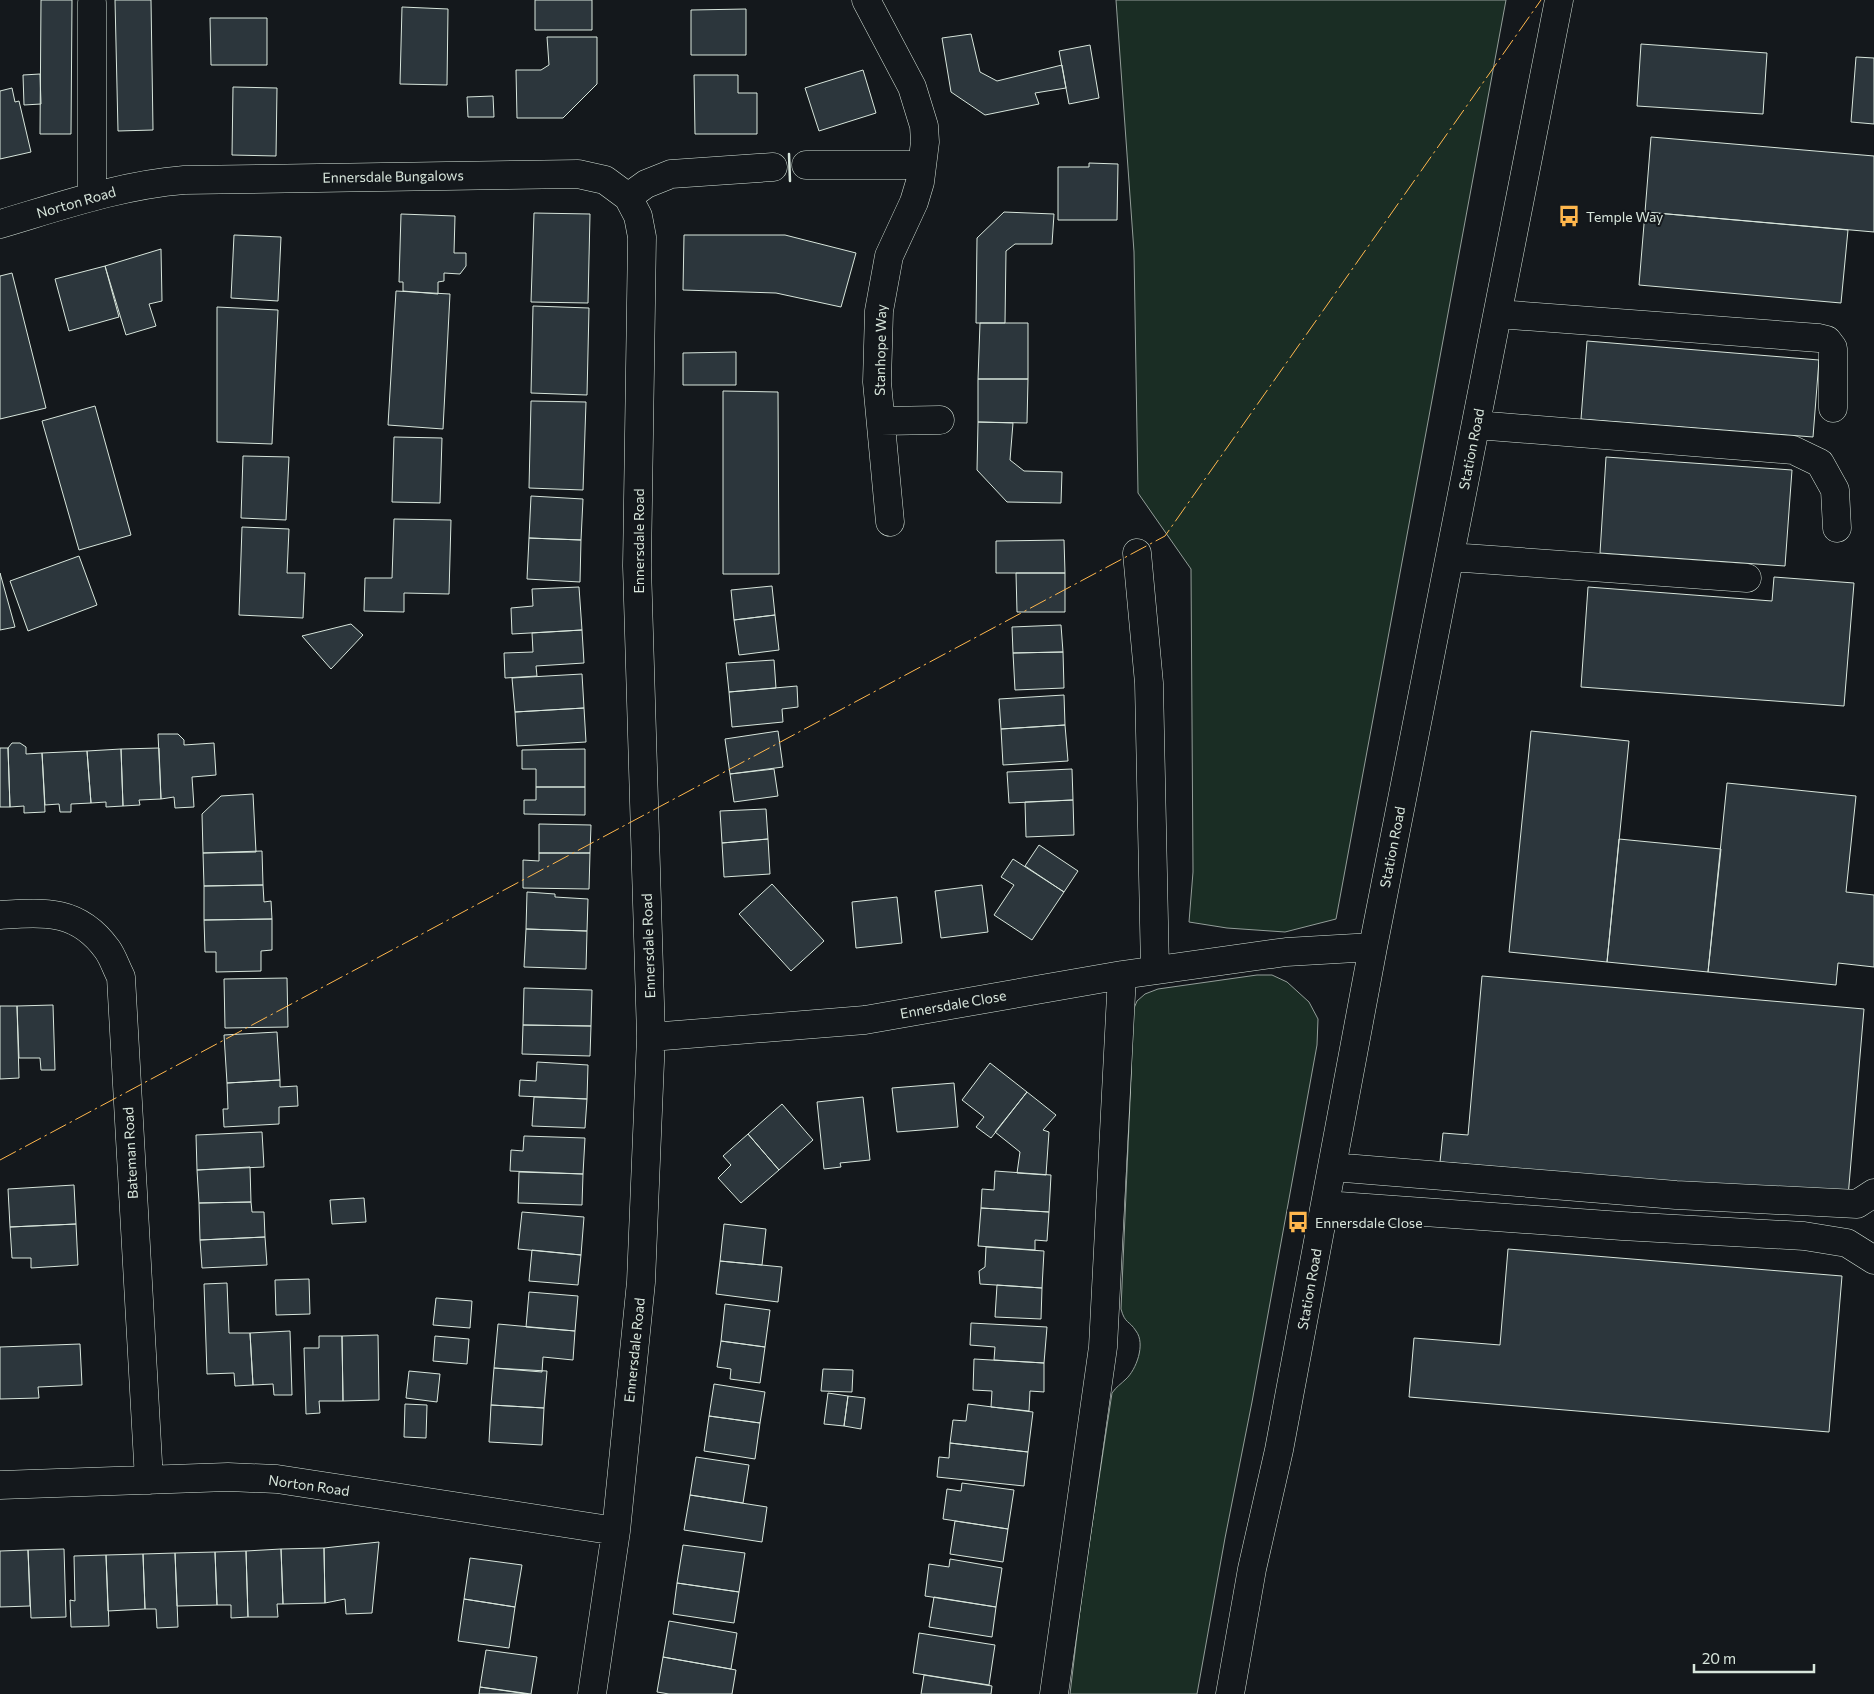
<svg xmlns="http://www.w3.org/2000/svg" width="1874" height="1694" font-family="Commissioner,sans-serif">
  <rect width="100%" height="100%" fill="#14181c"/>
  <path fill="#1a2d24" stroke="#939e99" d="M 1116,0 L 1506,0 L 1336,919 L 1285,932 L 1227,928 L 1189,922 L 1193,872 L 1191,569 L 1138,493 L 1134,252 Z
    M 1257,975 L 1272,975 L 1287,982 L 1309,1002 L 1318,1019 L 1317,1045 L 1252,1402 L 1225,1538 L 1197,1694 L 1070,1694 L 1083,1584 L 1112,1393 C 1116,1387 1121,1384 1126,1379 C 1136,1370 1146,1344 1136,1331 C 1129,1320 1125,1324 1121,1309 L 1131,1078 L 1132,1013 L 1137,1001 L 1145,994 L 1158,989 Z"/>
  <path fill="#2c363c" stroke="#d8e6dc" d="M 41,0 L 72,0 L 71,134 L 40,134 Z
    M 115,0 L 151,0 L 153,130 L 118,131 Z
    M 535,0 L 592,0 L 592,30 L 535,30 Z
    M 402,7 L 448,9 L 447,85 L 400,84 Z
    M 746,9 L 746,55 L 691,55 L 691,10 Z
    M 210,18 L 267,18 L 267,65 L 211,65 Z
    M 971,34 L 980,72 L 997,81 L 1062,65 L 1066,88 L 1035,93 L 1039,104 L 985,115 L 951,92 L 942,38 Z
    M 547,37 L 597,37 L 597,84 L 563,118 L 517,118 L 516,70 L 541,70 L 549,65 Z
    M 1641,44 L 1767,53 L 1763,114 L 1637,106 Z
    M 1090,45 L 1099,98 L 1069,104 L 1059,51 Z
    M 1856,57 L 1874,58 L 1874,124 L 1851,122 Z
    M 863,70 L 876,113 L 819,131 L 805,88 Z
    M 40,74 L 41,104 L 24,105 L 23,75 Z
    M 694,75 L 738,75 L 738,93 L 757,93 L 757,134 L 695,134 Z
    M 233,87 L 277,88 L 276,156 L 232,155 Z
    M 12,88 L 15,102 L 19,101 L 31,152 L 0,159 L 0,91 Z
    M 493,96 L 494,117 L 468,117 L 467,97 Z
    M 1651,137 L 1874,156 L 1874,232 L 1645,212 Z
    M 1089,163 L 1118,164 L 1117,220 L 1058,220 L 1058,167 L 1089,167 Z
    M 1004,212 L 1054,214 L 1052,244 L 1015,244 L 1006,251 L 1005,323 L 976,323 L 977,238 Z
    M 1645,212 L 1848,230 L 1841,303 L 1639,285 Z
    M 534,213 L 590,214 L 588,303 L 531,302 Z
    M 401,214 L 455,216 L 454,253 L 466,253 L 466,266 L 460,274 L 444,273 L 444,281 L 438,282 L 438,294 L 403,291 L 403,282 L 399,282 Z
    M 234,235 L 281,237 L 278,301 L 231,298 Z
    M 684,235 L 785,235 L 856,253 L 841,307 L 776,293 L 683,290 Z
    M 161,249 L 162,301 L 149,304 L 156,326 L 126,335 L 105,266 Z
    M 105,266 L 119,317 L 69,331 L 55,279 Z
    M 12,273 L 46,408 L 0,419 L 0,276 Z
    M 396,291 L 450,294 L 443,429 L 388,425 Z
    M 533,306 L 589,308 L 587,395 L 531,393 Z
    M 217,307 L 278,310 L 272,444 L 217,442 Z
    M 980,323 L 1028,323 L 1028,379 L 978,379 Z
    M 1587,341 L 1819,360 L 1813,437 L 1581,419 Z
    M 736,352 L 736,385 L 683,385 L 683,353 Z
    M 978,379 L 1028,379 L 1027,423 L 978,422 Z
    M 723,391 L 778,392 L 779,574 L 723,574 Z
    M 531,401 L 586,402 L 583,490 L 529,488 Z
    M 95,406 L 131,535 L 79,550 L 42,421 Z
    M 978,422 L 1013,423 L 1010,460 L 1024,471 L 1062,472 L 1061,503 L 1007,502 L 977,470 Z
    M 394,437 L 442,438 L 440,503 L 392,502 Z
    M 243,456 L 289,457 L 286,520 L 241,518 Z
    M 1606,457 L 1792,470 L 1785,566 L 1600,553 Z
    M 531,496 L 583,499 L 581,540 L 529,538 Z
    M 394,519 L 451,520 L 449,594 L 404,593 L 404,612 L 364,611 L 365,578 L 392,578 Z
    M 242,527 L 289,529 L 287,573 L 305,573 L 303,618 L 239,615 Z
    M 529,538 L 581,540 L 580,582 L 527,579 Z
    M 1064,540 L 1065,573 L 996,573 L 996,541 Z
    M 79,556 L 97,605 L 28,631 L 10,581 Z
    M 0,573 L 15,627 L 0,630 Z
    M 1016,573 L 1065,573 L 1065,612 L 1017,612 Z
    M 1774,577 L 1854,583 L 1844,706 L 1581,687 L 1588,587 L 1772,601 Z
    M 772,586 L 775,615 L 734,620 L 731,590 Z
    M 579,587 L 582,630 L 512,634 L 511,608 L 533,606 L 532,589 Z
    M 775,615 L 779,650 L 739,655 L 734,620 Z
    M 351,624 L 363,635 L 331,669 L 302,636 Z
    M 1061,625 L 1063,652 L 1013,653 L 1012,627 Z
    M 582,630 L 584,663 L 536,666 L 537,676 L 505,678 L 504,653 L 533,652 L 532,633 Z
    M 1063,652 L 1064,688 L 1015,690 L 1013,653 Z
    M 774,660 L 776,688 L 729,692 L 726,663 Z
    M 582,674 L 584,708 L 515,712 L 512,678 Z
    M 797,686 L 798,707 L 782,709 L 783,722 L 732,727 L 729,692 Z
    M 1064,695 L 1065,725 L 1001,729 L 999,699 Z
    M 584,708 L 586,742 L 517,746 L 515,712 Z
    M 1065,725 L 1068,761 L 1003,765 L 1001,729 Z
    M 778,731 L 783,767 L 730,774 L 725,739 Z
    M 1531,731 L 1629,741 L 1607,962 L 1509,952 Z
    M 158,734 L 178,734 L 184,740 L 184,745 L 214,743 L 216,775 L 192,777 L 194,807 L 175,808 L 174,797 L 161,799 Z
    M 12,743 L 20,743 L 26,747 L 26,754 L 42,753 L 45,812 L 24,813 L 24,806 L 10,807 L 8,748 Z
    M 0,748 L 8,748 L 10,807 L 0,807 Z
    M 159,748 L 161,799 L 139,800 L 140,805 L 123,806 L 121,749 Z
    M 121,749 L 123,806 L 106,807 L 106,802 L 91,803 L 87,751 Z
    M 585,749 L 585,787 L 536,787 L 536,769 L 522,769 L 522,750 Z
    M 87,751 L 91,803 L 71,804 L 71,812 L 60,812 L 59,804 L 45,805 L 42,753 Z
    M 774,769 L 778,796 L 734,802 L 730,774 Z
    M 1072,769 L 1073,800 L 1009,803 L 1007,772 Z
    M 1727,783 L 1856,796 L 1846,892 L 1874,895 L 1874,967 L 1838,963 L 1836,985 L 1708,972 Z
    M 536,787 L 585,787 L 585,815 L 524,814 L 524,800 L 536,800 Z
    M 253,794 L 256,852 L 203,853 L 202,814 L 221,796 Z
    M 1073,800 L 1074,835 L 1026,837 L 1025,802 Z
    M 766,809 L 768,839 L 722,843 L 720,811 Z
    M 539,824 L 591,825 L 590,853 L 539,853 Z
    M 768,839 L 770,874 L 724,877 L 722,843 Z
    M 1619,839 L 1721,849 L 1708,972 L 1607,962 Z
    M 1039,845 L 1078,871 L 1064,892 L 1025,866 Z
    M 262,851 L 263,885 L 204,886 L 203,853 Z
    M 539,853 L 590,853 L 589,889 L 523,888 L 523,860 L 539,861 Z
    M 1013,859 L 1064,892 L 1032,940 L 994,915 L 1014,885 L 1001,877 Z
    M 772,884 L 824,941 L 791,971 L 739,914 Z
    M 263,885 L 264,902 L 271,901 L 272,919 L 204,920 L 204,886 Z
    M 982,885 L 988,932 L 941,938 L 935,891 Z
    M 527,892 L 555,894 L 555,897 L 588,899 L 587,931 L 526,929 Z
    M 897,897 L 902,943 L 856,948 L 852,902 Z
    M 272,919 L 272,950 L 261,951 L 261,971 L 216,972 L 216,952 L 205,952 L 204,920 Z
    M 526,929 L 587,931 L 586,969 L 524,967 Z
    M 1482,976 L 1864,1009 L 1848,1197 L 1440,1162 L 1443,1133 L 1468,1135 Z
    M 287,978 L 288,1027 L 225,1028 L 224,979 Z
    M 524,988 L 592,990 L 591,1026 L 523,1025 Z
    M 53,1005 L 55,1070 L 41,1070 L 40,1058 L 19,1058 L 17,1006 Z
    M 0,1006 L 17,1006 L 19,1078 L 0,1079 Z
    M 523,1025 L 591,1026 L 590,1056 L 522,1054 Z
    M 277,1032 L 280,1080 L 227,1083 L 224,1035 Z
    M 537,1062 L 588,1065 L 587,1099 L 519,1096 L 520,1080 L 536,1081 Z
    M 990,1063 L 1027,1092 L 991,1138 L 976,1127 L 984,1117 L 962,1100 Z
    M 280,1080 L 280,1087 L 297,1086 L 298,1106 L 279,1107 L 279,1124 L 224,1127 L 223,1109 L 228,1109 L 227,1083 Z
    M 954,1083 L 958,1127 L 897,1132 L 892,1088 Z
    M 1027,1092 L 1056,1115 L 1043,1130 L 1049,1132 L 1046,1175 L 1017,1173 L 1020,1152 L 995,1132 Z
    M 534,1097 L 587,1099 L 585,1128 L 532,1126 Z
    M 863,1097 L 870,1160 L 840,1163 L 841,1167 L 824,1169 L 817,1102 Z
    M 782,1104 L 813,1140 L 779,1170 L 748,1134 Z
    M 262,1132 L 264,1167 L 197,1170 L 196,1135 Z
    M 748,1134 L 779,1170 L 741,1203 L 718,1178 L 731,1165 L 723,1156 Z
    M 524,1136 L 585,1138 L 583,1174 L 510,1171 L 511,1150 L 523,1151 Z
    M 250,1167 L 251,1202 L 199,1203 L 197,1170 Z
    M 995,1171 L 1051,1175 L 1049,1212 L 981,1208 L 982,1189 L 994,1190 Z
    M 519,1172 L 583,1174 L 582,1205 L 518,1203 Z
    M 74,1185 L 76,1224 L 10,1227 L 8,1189 Z
    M 364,1198 L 366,1222 L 332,1224 L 330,1200 Z
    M 251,1202 L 252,1212 L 264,1212 L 265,1237 L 200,1240 L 199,1203 Z
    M 981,1208 L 1049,1212 L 1047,1241 L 1035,1240 L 1035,1250 L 978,1246 Z
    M 522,1212 L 584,1217 L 581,1255 L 518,1249 Z
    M 76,1224 L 78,1265 L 31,1268 L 31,1258 L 12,1258 L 10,1227 Z
    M 724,1224 L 766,1229 L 762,1265 L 720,1261 Z
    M 265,1237 L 267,1265 L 202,1268 L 200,1240 Z
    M 986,1247 L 1044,1251 L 1042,1288 L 980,1284 L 979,1271 L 985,1267 Z
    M 1508,1249 L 1842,1276 L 1829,1432 L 1409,1397 L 1414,1338 L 1500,1345 Z
    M 532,1250 L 581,1255 L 578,1285 L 529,1281 Z
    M 720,1261 L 782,1267 L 778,1302 L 716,1294 Z
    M 309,1279 L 310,1314 L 276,1315 L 275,1280 Z
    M 227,1283 L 229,1333 L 250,1333 L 253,1385 L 235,1386 L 234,1373 L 207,1374 L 204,1284 Z
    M 997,1285 L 1042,1288 L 1041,1319 L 995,1317 Z
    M 529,1292 L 578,1296 L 575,1331 L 526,1327 Z
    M 436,1298 L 472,1301 L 470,1328 L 433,1325 Z
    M 725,1304 L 770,1310 L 765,1347 L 721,1341 Z
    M 971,1323 L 1047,1327 L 1044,1363 L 994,1360 L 995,1347 L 970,1345 Z
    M 498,1324 L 575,1331 L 573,1360 L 543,1357 L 542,1372 L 494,1368 Z
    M 290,1331 L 292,1395 L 274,1395 L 273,1384 L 253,1385 L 250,1333 Z
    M 378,1335 L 379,1400 L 343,1401 L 342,1336 Z
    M 319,1336 L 342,1336 L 343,1401 L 319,1401 L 320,1413 L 306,1414 L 304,1348 L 319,1348 Z
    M 435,1336 L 469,1339 L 467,1364 L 433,1361 Z
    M 721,1341 L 765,1347 L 760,1383 L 730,1379 L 731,1369 L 717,1367 Z
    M 80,1344 L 82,1385 L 38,1387 L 39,1398 L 0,1399 L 0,1347 Z
    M 974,1359 L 1044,1363 L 1044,1392 L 1030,1391 L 1029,1411 L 991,1407 L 992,1391 L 973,1390 Z
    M 494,1368 L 547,1371 L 544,1408 L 491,1405 Z
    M 823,1369 L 853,1370 L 852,1392 L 821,1391 Z
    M 409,1371 L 440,1374 L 437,1402 L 406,1398 Z
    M 714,1384 L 765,1392 L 760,1423 L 709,1416 Z
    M 828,1393 L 848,1396 L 844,1426 L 824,1424 Z
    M 848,1396 L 865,1398 L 861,1429 L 844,1426 Z
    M 405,1404 L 427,1405 L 426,1438 L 404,1437 Z
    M 968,1404 L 1033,1412 L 1028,1452 L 950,1443 L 953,1420 L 966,1421 Z
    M 491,1405 L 544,1408 L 542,1445 L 489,1442 Z
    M 709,1416 L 760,1423 L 755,1459 L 704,1451 Z
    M 950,1443 L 1028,1452 L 1024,1486 L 937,1477 L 939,1457 L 949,1458 Z
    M 696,1457 L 749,1465 L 743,1503 L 690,1495 Z
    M 962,1483 L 1014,1490 L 1008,1529 L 943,1519 L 947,1489 L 961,1491 Z
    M 690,1495 L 767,1507 L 762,1542 L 684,1530 Z
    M 955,1521 L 1008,1529 L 1003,1562 L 950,1554 Z
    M 379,1542 L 372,1613 L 346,1614 L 345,1599 L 325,1603 L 324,1548 Z
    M 683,1545 L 745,1553 L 739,1592 L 677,1583 Z
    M 324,1548 L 325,1603 L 283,1604 L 281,1549 Z
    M 64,1549 L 66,1617 L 31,1618 L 28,1550 Z
    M 281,1549 L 283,1604 L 277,1604 L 278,1617 L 248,1617 L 246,1551 Z
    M 28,1550 L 30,1606 L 0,1607 L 0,1551 Z
    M 246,1551 L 248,1617 L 231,1618 L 231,1605 L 217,1605 L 215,1552 Z
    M 215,1552 L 217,1605 L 177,1606 L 175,1553 Z
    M 175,1553 L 178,1627 L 157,1628 L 156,1609 L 145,1609 L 143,1554 Z
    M 143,1554 L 145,1609 L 108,1611 L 106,1555 Z
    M 106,1555 L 109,1626 L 71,1627 L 70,1600 L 75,1601 L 74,1556 Z
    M 470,1558 L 522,1565 L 515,1607 L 464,1599 Z
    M 950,1559 L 1002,1568 L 996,1607 L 925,1596 L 929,1564 L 949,1567 Z
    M 677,1583 L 739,1592 L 734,1623 L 673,1614 Z
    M 934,1597 L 996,1607 L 992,1637 L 929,1627 Z
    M 464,1599 L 515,1607 L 509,1648 L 458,1641 Z
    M 669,1621 L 737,1633 L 731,1669 L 663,1657 Z
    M 919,1633 L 995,1645 L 989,1685 L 913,1673 Z
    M 486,1650 L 537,1657 L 531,1694 L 480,1687 Z
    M 663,1657 L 736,1670 L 732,1694 L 669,1694 L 657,1692 Z
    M 924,1675 L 992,1686 L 991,1694 L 921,1694 Z
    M 480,1687 L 527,1694 L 479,1694 Z"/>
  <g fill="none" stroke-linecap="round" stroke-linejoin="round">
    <g stroke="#d8e6dc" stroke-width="29">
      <path id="minor" d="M 866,0 L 912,87 L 924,126 L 925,142 L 920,182 L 914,202 L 889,256 L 879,311 L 877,382 L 890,522
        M 92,3 L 92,197
        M 806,165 L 922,165
        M 628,197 L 646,184 L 671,174 L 773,167
        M 0,224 C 61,206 121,185 184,180 L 578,174 L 605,180 L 628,197 L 638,216 L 642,237 L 637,566 L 651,1037 L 641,1282 L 616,1531 L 592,1694
        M 1498,314 L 1819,338 L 1827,340 L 1833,348 L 1833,408
        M 881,421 L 940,420
        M 1476,425 L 1793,450 L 1820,463 L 1835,490 L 1837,528
        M 1137,553 L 1149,683 L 1155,970
        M 1450,557 L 1747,578
        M 0,915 C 45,912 78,909 107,949 C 113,957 116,968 121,977 L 149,1480
        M 651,1037 L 865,1020 L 1122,975 L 1286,952 L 1373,947
        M 1332,1167 L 1676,1195 L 1857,1204 L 1874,1193
        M 1325,1205 L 1622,1226 L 1804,1236 L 1847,1243 L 1874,1260
        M 0,1485 L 228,1477 L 277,1479 L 616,1531
        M 1054,1694 L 1103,1347 L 1122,975
        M 1230,1694 L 1252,1569 L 1279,1450 L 1373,947 L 1559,0"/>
    </g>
    <use href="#minor" stroke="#14181c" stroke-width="28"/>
    <path stroke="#d8e6dc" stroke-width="2.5" d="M 789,154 L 790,181"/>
    <path stroke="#ffb74d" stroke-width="1" stroke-dasharray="18 4 2.5 4" stroke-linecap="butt" d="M 0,1160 L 1165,536 L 1541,0"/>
  </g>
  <defs>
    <g id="bus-bare" transform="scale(1.725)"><path d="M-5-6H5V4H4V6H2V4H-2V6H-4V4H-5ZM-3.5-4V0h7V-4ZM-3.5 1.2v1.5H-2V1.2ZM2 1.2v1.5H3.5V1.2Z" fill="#ffb74d" stroke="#14181c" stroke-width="2.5" paint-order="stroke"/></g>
  </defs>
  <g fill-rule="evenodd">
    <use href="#bus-bare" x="1569" y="216"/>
    <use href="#bus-bare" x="1298" y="1222"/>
  </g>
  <g text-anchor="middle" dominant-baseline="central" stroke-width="4" stroke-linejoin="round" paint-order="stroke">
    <g font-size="14" fill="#d8e6dc" stroke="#14181c">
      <text transform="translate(393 176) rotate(-1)">Ennersdale Bungalows</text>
      <text transform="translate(76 202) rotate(-16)">Norton Road</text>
      <text transform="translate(880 350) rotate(-89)">Stanhope Way</text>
      <text transform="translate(1471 449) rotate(-79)">Station Road</text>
      <text transform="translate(638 541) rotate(-90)">Ennersdale Road</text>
      <text transform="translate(1392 847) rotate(-79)">Station Road</text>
      <text transform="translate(648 946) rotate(-92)">Ennersdale Road</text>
      <text transform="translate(953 1004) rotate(-10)">Ennersdale Close</text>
      <text transform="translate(130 1153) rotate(-93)">Bateman Road</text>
      <text transform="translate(1309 1289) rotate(-80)">Station Road</text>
      <text transform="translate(634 1350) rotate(-84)">Ennersdale Road</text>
      <text transform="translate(309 1485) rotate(8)">Norton Road</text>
    </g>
    <g font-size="14" fill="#d8e6dc" stroke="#14181c" text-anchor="start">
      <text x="1586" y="216">Temple Way</text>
      <text x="1315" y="1222">Ennersdale Close</text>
    </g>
  </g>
  <path d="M1694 1664v8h120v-8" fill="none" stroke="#d8e6dc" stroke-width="2.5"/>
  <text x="1702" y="1664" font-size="15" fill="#d8e6dc" stroke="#14181c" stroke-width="4" paint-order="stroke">20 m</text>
</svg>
